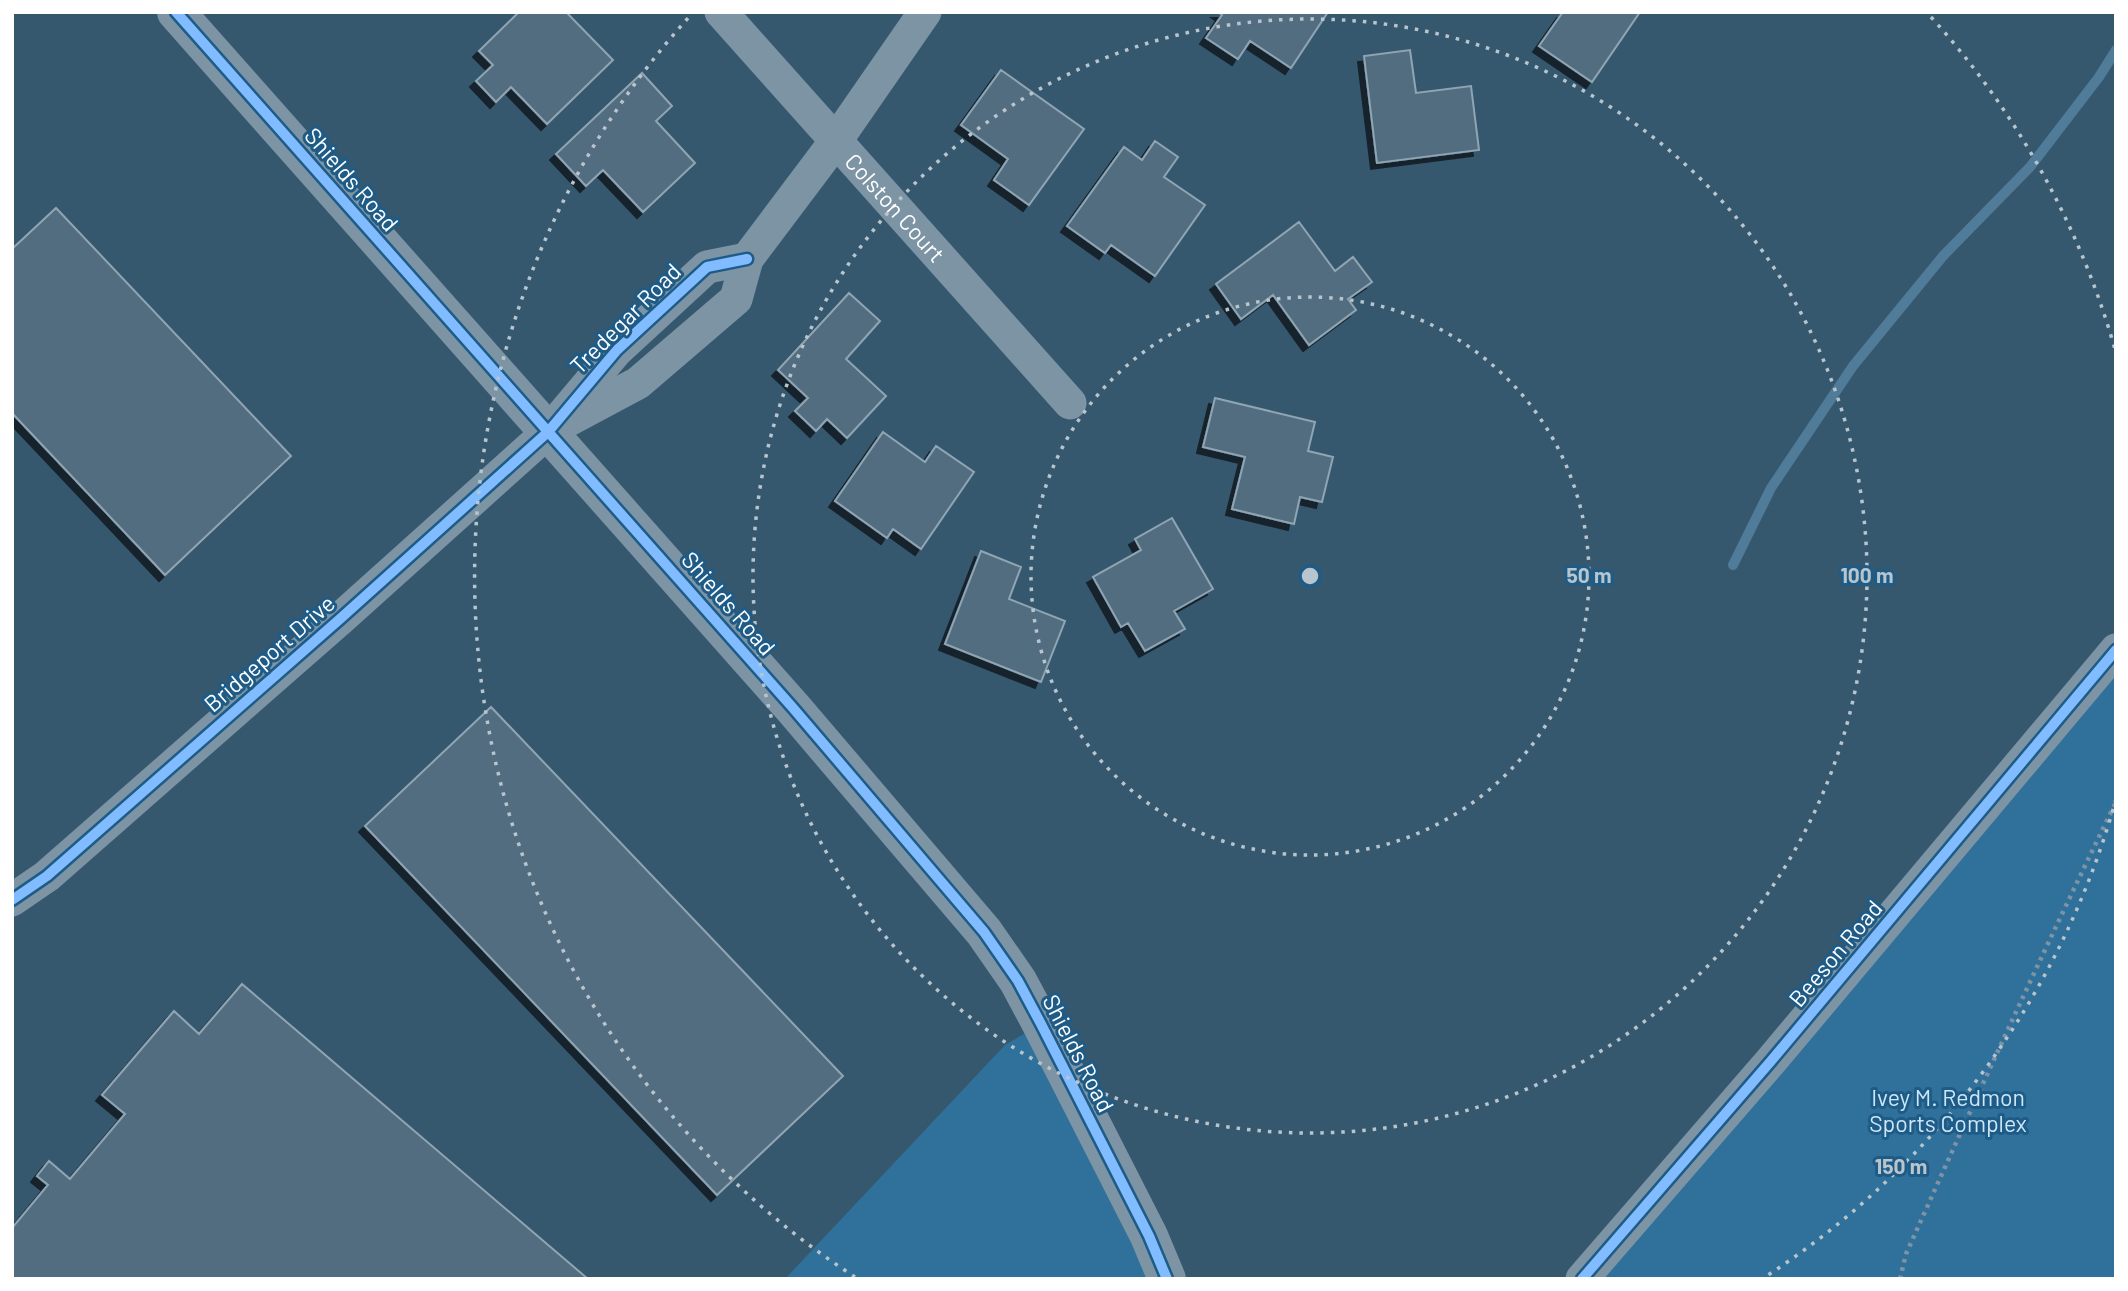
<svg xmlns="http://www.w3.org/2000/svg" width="2128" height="1291" font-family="Barlow,sans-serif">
  <defs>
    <filter id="shadow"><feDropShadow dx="-6" dy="6" stdDeviation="0" flood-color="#0009"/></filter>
  </defs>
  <rect width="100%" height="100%" fill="#36586f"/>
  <path fill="#30719c" d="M 2116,650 L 2116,1279 L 1582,1279 Z
    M 1041,1024 L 1167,1279 L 785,1279 L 1005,1045 Z"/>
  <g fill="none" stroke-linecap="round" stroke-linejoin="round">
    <path stroke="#507c99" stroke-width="10" d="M 1733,565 L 1771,488 L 1853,366 L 1943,256 L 2030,167 L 2099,77 L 2116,50"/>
  </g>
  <path fill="#526d80" stroke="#90a5b3" stroke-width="2" filter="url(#shadow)" d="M 519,12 L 566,12 L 613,60 L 547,124 L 511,87 L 496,102 L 476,81 L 493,65 L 479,51 Z
    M 1218,12 L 1328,12 L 1291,68 L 1250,41 L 1238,59 L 1206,38 L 1222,15 Z
    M 1563,12 L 1640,12 L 1592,82 L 1539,46 Z
    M 1410,50 L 1416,93 L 1471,86 L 1479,150 L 1377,163 L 1364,56 Z
    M 1001,70 L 1084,129 L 1029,205 L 994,180 L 1008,159 L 961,125 Z
    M 642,73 L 672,106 L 656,121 L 695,163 L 643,212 L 603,170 L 586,186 L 556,154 Z
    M 1155,141 L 1178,157 L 1164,177 L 1205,205 L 1155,276 L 1111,245 L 1105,253 L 1067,226 L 1124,147 L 1142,160 Z
    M 56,208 L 291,456 L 165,575 L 12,413 L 12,249 Z
    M 1299,222 L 1335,271 L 1353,257 L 1372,282 L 1348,299 L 1356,310 L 1309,345 L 1273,295 L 1241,319 L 1216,284 Z
    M 849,293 L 880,321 L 846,359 L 886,396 L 847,438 L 827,419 L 816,431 L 795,411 L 808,398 L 778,370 Z
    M 1215,398 L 1315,422 L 1308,451 L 1333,457 L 1322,502 L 1300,497 L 1294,524 L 1232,509 L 1245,457 L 1203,447 Z
    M 883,432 L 925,462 L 936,446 L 974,472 L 921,549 L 893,529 L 887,538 L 835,501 Z
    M 1172,518 L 1213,589 L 1174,611 L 1185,629 L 1145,651 L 1128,623 L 1121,627 L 1093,577 L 1141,550 L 1135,539 Z
    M 981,551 L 1021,567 L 1009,599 L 1065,621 L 1041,682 L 945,644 Z
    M 491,707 L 843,1076 L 717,1195 L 365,826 Z
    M 242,984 L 588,1279 L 12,1279 L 12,1228 L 48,1185 L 37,1176 L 49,1161 L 70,1179 L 125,1114 L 102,1095 L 174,1011 L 199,1034 Z"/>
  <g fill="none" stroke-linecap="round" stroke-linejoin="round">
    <path stroke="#7d94a5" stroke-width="4.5" stroke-dasharray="3.5 5" stroke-linecap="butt" d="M 1900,1279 L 1906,1254 C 1974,1102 2043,951 2116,802"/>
    <g stroke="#7d94a5" stroke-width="33">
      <path id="s1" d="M 721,12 L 1070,403"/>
      <path d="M 565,422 L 638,383 L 736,299 L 747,259 L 835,142 L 925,12"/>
      <path d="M 12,900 L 47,876 L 341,618 L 548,432 L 617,350 L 707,267 L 747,259"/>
      <path d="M 1582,1279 L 1771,1061 L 2116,650"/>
    </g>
    <path stroke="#7d94a5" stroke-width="38" d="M 176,12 L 793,708 L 984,932 L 1018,981 L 1041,1024 L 1149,1236 L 1167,1279"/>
    <g stroke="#1e5c87" stroke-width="15">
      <path id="cycleway" d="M 176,12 L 793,708 L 984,932 L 1018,981 L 1041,1024 L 1149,1236 L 1167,1279
        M 12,900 L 47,876 L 341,618 L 548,432 L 617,350 L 707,267 L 747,259
        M 1582,1279 L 1771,1061 L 2116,650"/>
    </g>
    <use href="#cycleway" stroke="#80bcff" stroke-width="10"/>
  </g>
  <g fill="none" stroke="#b9c5cd" stroke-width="3.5" stroke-dasharray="3.5 7">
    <circle cx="1310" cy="576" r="279"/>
    <circle cx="1310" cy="576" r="557"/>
    <path d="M2116 799A836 836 0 0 1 1765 1277M855 1277A836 836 0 0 1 689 17M1931 17A836 836 0 0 1 2116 353"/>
  </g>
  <g text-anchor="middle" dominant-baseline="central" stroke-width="6" stroke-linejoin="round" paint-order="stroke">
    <g font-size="23" fill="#fff" stroke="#1e5c87">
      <text transform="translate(352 179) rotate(49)">Shields Road</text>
      <text stroke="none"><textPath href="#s1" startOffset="262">Colston Court</textPath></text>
      <text transform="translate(625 318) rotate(-45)">Tredegar Road</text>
      <text transform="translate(729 603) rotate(49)">Shields Road</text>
      <text transform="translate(269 653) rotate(-41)">Bridgeport Drive</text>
      <text transform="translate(1835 953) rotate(-50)">Beeson Road</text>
      <text transform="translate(1079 1053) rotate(63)">Shields Road</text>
    </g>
    <g font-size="23" fill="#cce7f8" stroke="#1e5c87">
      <text x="1948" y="1097">Ivey M. Redmon<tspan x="1948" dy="26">Sports Complex</tspan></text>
    </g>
  </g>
  <circle cx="1310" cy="576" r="10" fill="#b9c5cd" stroke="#1e5c87" stroke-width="3.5"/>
  <g font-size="21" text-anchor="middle" font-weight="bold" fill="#b9c5cd" stroke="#1e5c87" stroke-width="6" stroke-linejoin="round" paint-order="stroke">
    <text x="1589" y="583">50 m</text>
    <text x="1867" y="583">100 m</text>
    <text x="1901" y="1174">150 m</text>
  </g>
  <rect width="2128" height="1291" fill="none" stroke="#ffffff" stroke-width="28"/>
</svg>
